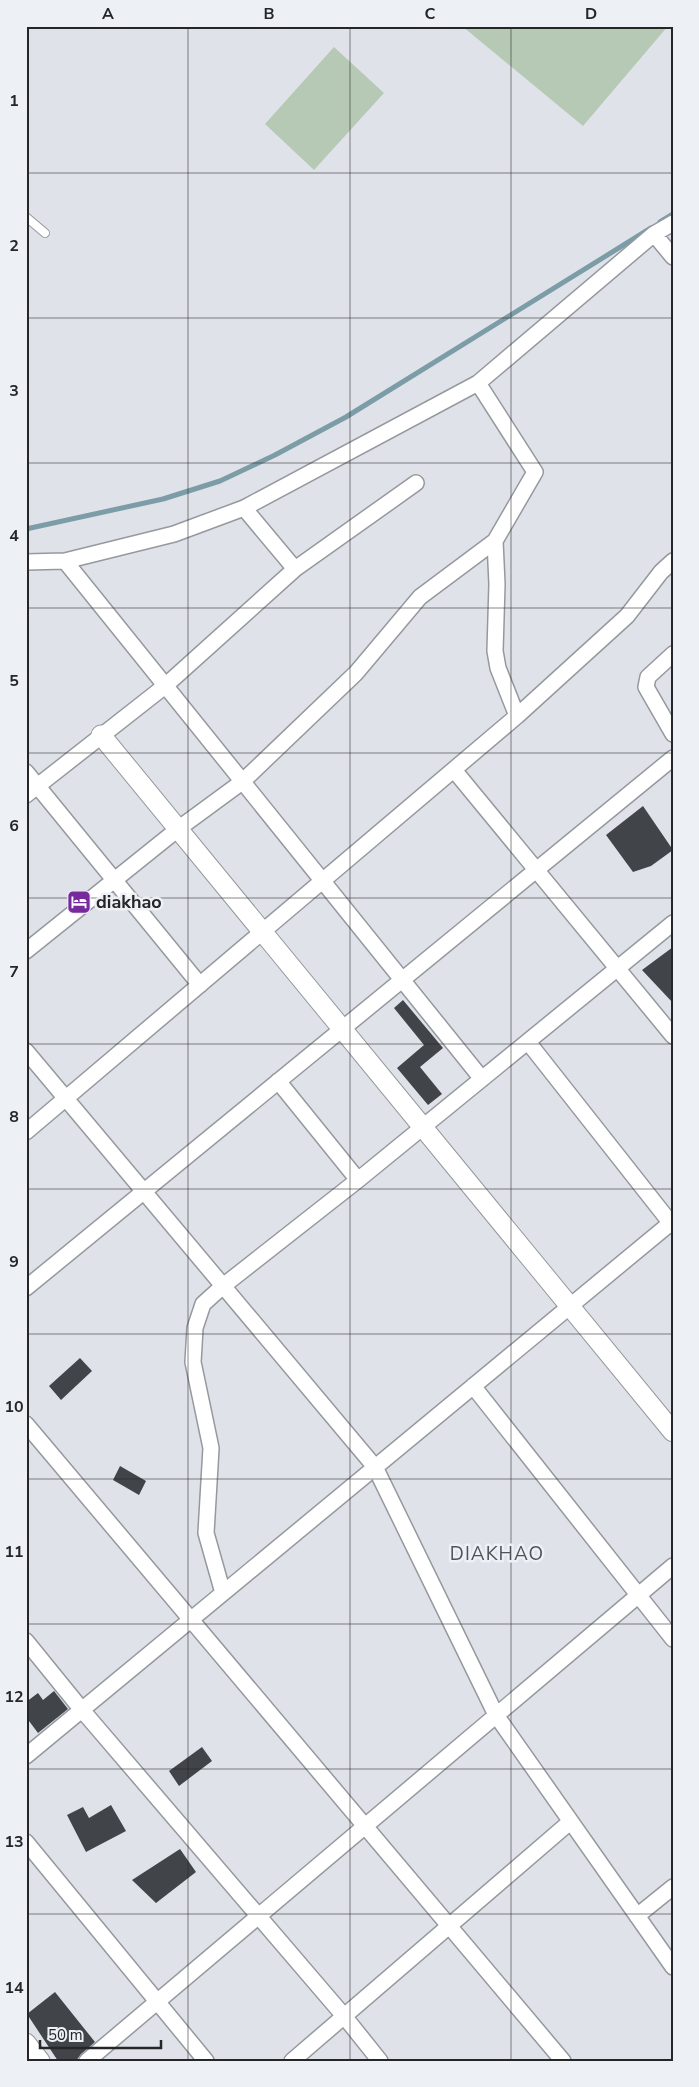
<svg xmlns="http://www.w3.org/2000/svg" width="699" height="2087" font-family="'Nunito Sans',sans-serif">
  <rect width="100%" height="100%" fill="#dfe3e9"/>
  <path fill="#b5c9b4" d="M 462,26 L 668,26 L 583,126 Z
    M 334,47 L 384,93 L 314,170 L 265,124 Z"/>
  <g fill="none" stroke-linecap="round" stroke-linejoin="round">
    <path stroke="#7c9da7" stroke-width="5" d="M 660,222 L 673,214
      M 26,529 L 163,499 L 220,481 L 275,455 L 346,417 L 651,228"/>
  </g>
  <path fill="#414449" d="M 643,806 L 673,850 L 651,866 L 633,872 L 606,835 Z
    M 673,947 L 673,1003 L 642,970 Z
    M 403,1000 L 443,1048 L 420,1067 L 442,1094 L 428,1105 L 397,1068 L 424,1045 L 394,1008 Z
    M 80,1358 L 92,1371 L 61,1400 L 49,1386 Z
    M 120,1466 L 146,1481 L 139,1495 L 113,1480 Z
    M 54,1691 L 68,1709 L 38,1733 L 26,1717 L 26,1702 L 38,1693 L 43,1700 Z
    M 202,1747 L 212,1761 L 179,1786 L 169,1771 Z
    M 111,1805 L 126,1831 L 86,1852 L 67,1815 L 83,1807 L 89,1818 Z
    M 180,1849 L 196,1872 L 156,1903 L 132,1880 Z
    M 55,1992 L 95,2042 L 81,2054 L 76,2061 L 58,2061 L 27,2014 Z"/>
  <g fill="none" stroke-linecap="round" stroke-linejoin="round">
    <g stroke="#95999e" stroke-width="10">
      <path id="service" d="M 26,217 L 45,233"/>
    </g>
    <g stroke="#95999e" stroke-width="18">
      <path id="minor" d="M 654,234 L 673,257
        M 244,508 L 295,569
        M 495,541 L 497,584 L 495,651 L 498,668 L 517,716
        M 65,561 L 482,1079
        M 26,562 L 65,561 L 174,534 L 244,508 L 478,383 L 654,234 L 673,223
        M 673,654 L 648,677 L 646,687 L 673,734
        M 454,770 L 673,1036
        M 26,772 L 200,985
        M 26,795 L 165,686 L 295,569 L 416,483
        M 26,951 L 178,829 L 242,782 L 356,673 L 420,597 L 495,541 L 535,472 L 478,383
        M 528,1042 L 673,1226
        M 26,1051 L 375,1467 L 496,1715 L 673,1967
        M 278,1081 L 358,1180
        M 26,1132 L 517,716 L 627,616 L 661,572 L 673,561
        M 26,1288 L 673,758
        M 473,1386 L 673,1639
        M 26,1424 L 563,2061
        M 223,1593 L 206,1533 L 211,1448 L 193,1362 L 195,1328 L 203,1304 L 223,1286 L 358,1180 L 673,923
        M 26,1641 L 82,1710 L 344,2016 L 380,2061
        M 26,1756 L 673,1221
        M 26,1842 L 206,2061
        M 637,1916 L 673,1887
        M 87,2061 L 673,1566
        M 292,2061 L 570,1822"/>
    </g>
    <g stroke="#95999e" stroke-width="21">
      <path id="tertiary" d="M 101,735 L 673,1432
        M 26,2043 L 40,2061"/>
    </g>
    <use href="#service" stroke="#fff" stroke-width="8"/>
    <use href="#minor" stroke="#fff" stroke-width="15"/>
    <use href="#tertiary" stroke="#fff" stroke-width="19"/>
  </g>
  <path fill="none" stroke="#242628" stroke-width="1" stroke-opacity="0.55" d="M 188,26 L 188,2061M 350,26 L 350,2061M 511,26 L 511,2061M 26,173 L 673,173M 26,318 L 673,318M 26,463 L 673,463M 26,608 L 673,608M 26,753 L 673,753M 26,898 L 673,898M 26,1044 L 673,1044M 26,1189 L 673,1189M 26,1334 L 673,1334M 26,1479 L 673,1479M 26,1624 L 673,1624M 26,1769 L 673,1769M 26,1914 L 673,1914"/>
  <defs>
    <g id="hotel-square" transform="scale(1.25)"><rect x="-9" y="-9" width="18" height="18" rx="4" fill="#762a9d" stroke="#edf1f6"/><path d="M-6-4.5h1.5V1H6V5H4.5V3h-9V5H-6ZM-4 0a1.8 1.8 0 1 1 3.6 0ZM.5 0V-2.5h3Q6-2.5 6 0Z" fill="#fff"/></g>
  </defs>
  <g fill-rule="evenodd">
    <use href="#hotel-square" x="79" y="902"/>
  </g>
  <g text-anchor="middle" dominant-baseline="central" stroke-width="5" stroke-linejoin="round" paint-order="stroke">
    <g font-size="18" font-weight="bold" fill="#242628" stroke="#edf1f6" text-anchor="start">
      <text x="96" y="902">diakhao</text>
    </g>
    <g font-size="19" letter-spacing="1" fill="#505358" stroke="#edf1f6">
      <text x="497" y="1554">DIAKHAO</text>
    </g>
  </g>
  <rect width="699" height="2087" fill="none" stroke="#edf1f6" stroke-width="55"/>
  <path d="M40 2040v8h121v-8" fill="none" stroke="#242628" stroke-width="2.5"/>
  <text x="48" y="2040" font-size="15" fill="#242628" stroke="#edf1f6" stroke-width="4" paint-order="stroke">50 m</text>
  <rect x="28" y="28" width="644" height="2032" fill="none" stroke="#242628" stroke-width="2"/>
  <g font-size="16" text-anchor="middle" font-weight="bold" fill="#242628">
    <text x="108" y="19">A</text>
    <text x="269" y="19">B</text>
    <text x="430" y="19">C</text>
    <text x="591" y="19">D</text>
    <text x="14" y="106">1</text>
    <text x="14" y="251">2</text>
    <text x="14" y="396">3</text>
    <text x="14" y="541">4</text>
    <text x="14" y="686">5</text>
    <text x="14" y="831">6</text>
    <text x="14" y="977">7</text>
    <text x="14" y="1122">8</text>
    <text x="14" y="1267">9</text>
    <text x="14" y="1412">10</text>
    <text x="14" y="1557">11</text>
    <text x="14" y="1702">12</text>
    <text x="14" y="1847">13</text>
    <text x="14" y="1993">14</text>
  </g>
</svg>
